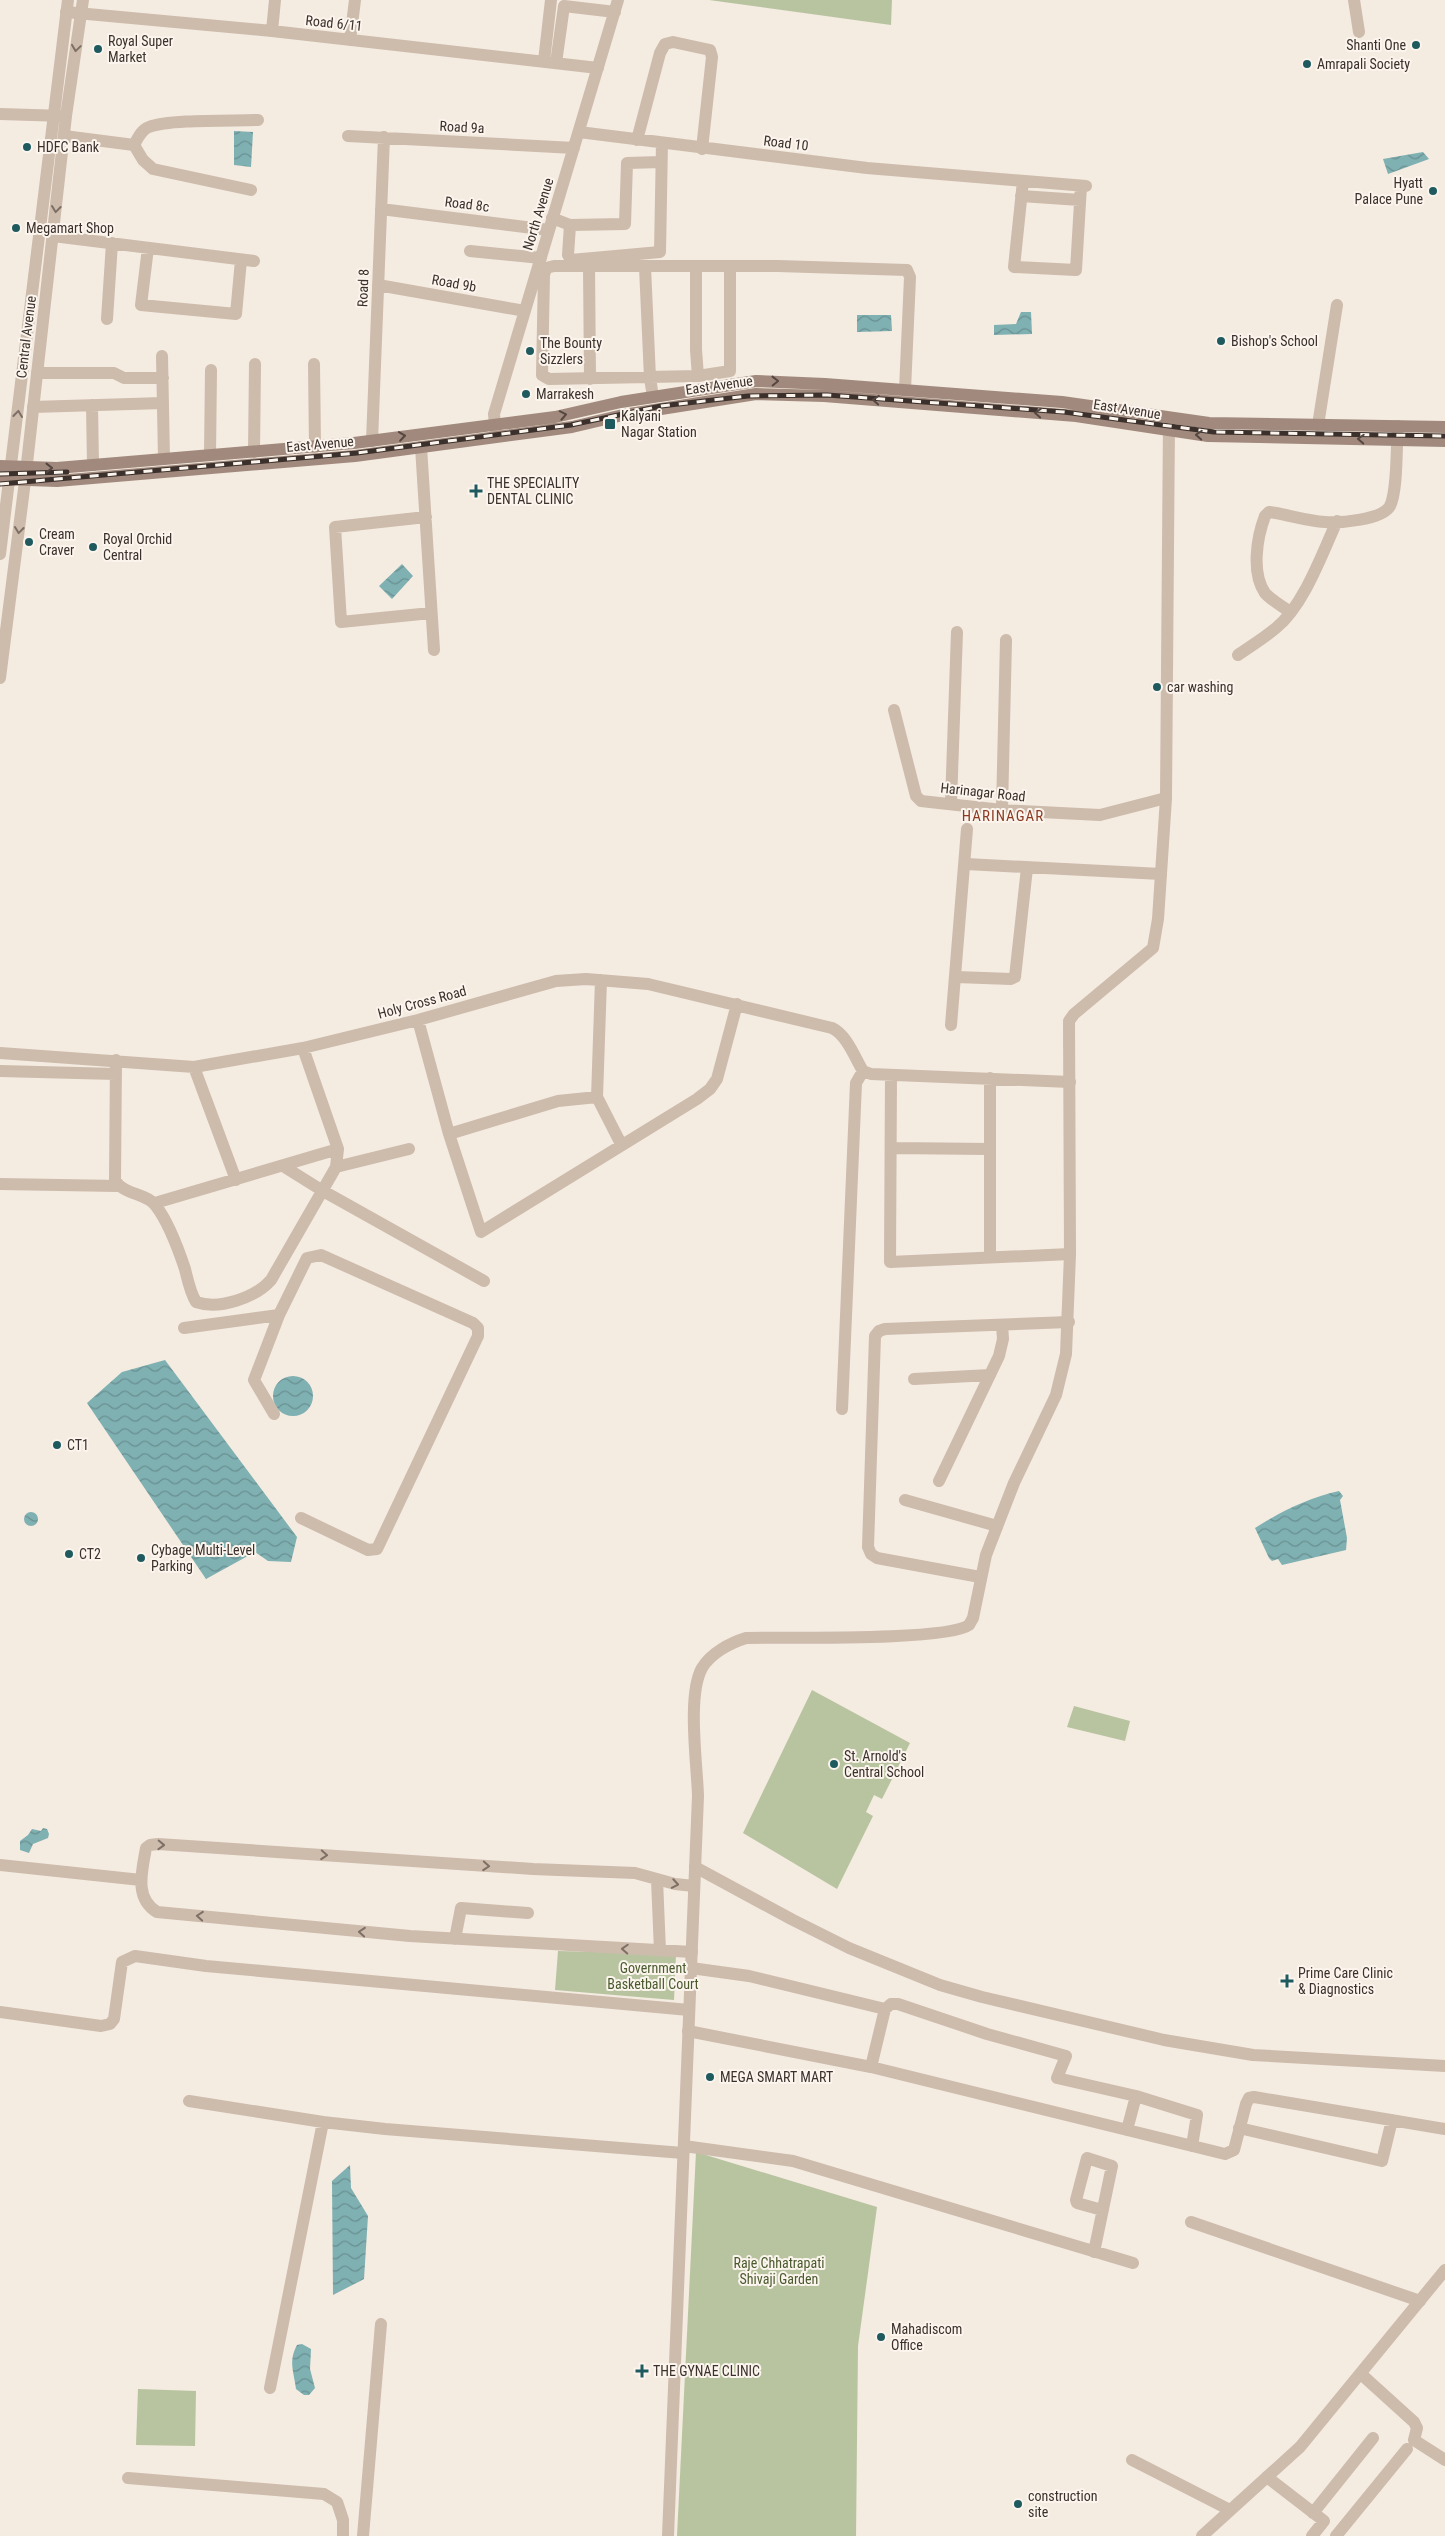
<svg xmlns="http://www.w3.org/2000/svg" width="1445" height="2536" font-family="'Roboto Condensed',sans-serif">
  <defs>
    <pattern id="water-waves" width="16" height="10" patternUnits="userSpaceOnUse" patternTransform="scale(1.25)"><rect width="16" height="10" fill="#7fb0b2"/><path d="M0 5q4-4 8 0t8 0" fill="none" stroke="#699091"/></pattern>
  </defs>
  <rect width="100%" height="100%" fill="#f4ebe1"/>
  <path fill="#b8c4a0" d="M 709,0 L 892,0 L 891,25 Z
    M 812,1690 L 910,1743 L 882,1799 L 874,1795 L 866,1812 L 873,1816 L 837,1889 L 743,1833 Z
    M 1074,1706 L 1130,1721 L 1125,1741 L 1067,1727 Z
    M 558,1951 L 676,1954 L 674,2000 L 555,1990 Z
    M 696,2152 L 877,2207 L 858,2346 L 856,2536 L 677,2536 Z
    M 138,2389 L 196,2391 L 195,2446 L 136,2445 Z"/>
  <path fill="url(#water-waves)" d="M 234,131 L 253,132 L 251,167 L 234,165 Z
    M 1423,152 L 1429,159 L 1388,174 L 1383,159 Z
    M 1021,312 L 1031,312 L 1032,334 L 994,335 L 994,325 L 1016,324 Z
    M 857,315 L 891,315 L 892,331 L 857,332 Z
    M 402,564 L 413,576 L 392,599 L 379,586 Z
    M 165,1360 L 297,1537 L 291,1562 L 268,1561 L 255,1552 L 206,1579 L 87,1403 L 122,1372 Z
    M273 1396a20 20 0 1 1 40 0a20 20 0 1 1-40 0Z
    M 1339,1491 L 1343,1496 L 1340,1500 L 1347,1538 L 1346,1550 L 1282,1565 L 1278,1559 L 1272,1561 L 1269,1558 L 1255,1528 C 1282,1511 1308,1498 1339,1491 Z
    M24 1519a7 7 0 1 1 14 0a7 7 0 1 1-14 0Z
    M 43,1828 L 47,1829 L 49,1834 L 48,1838 L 33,1844 L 29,1853 L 20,1850 L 20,1841 L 28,1835 L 32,1829 L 41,1831 Z
    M 350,2165 L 351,2188 L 368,2216 L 364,2279 L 333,2295 L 332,2181 Z
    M 302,2344 L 311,2349 L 310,2369 L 315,2388 L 309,2395 L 304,2395 L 296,2389 C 294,2372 288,2362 297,2345 Z"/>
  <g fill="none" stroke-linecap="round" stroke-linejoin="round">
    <path stroke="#cdbbac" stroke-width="12" d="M 1354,0 L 1359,32
      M 66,12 L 272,31 L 598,68
      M 272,31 L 275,0
      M 350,40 L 355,0
      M 544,61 L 551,0
      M 556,63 L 564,6 L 615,12
      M 0,114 L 65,116
      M 579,132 L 867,168 L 1086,186
      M 64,136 L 134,145
      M 348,136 L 574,148
      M 637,140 L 660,53 L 665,44 L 673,42 L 710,50 L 712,57 L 702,149
      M 134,145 C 138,138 141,130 149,127 C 169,119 233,121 258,120
      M 134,145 L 143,160 L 153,169 L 251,190
      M 1023,181 L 1014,267 L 1076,270 L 1081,186
      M 1021,196 L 1080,200
      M 381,209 L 549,230
      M 552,218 L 570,225 L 625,224 L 627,163 L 661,162
      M 570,225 L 568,255 L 571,260 L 660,252 L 662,143
      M 53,236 L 254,261
      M 148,248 L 141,305 L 236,314 L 241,260
      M 470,251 L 541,258
      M 696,266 L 696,350 L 698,376
      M 730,266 L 730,371 L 698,376 L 549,379 L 542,375 L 544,275 L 546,268 L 554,266 L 778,266 L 907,270 L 910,277 L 905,390
      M 589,267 L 590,379
      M 645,267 L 650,378 L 653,397
      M 378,285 L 525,311
      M 107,319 L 112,243
      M 162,356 L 164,459
      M 314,364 L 315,447
      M 37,373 L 114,373 L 124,378 L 163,378
      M 92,405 L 93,465
      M 33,407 L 163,403
      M 1318,425 L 1337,305
      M 496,435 L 494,414 L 618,0
      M 372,441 L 384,137
      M 421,447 L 434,650
      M 254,452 L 255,364
      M 210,455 L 211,370
      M 426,517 L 335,527 L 341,622 L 431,613
      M 1290,612 C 1282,606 1271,600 1265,593 C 1251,573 1257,537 1265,516 L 1269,512 L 1276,513 C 1292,516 1309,521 1325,522 C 1340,523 1382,520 1390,506 C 1398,490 1396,445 1398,426
      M 1238,655 C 1251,646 1264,638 1276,628 C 1304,605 1322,554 1337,521
      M 894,710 L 916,796 L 921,801 L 1002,810 L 1100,815 L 1166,798
      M 951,803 L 957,632
      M 1002,810 L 1006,640
      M 966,864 L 1161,874
      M 956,977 L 1011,979 L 1015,977 L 1027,868
      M 601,980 L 597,1097 L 621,1144
      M 418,1020 L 449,1134 L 481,1232 L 697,1099 L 710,1089 L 717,1079 L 737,1004
      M 951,1025 L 967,829
      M 0,1053 L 194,1067 L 303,1048 L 418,1020 L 556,981 L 586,979 L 648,984 L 832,1028 C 847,1035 855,1058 863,1071 L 871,1074 L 1070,1082
      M 116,1060 L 115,1180 C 123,1195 147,1193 156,1206 C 169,1223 178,1248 185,1269 C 188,1281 190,1292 196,1302 C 219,1310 255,1298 271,1280 L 336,1167 L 338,1149 L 303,1048
      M 194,1067 L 236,1180
      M 0,1071 L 116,1074
      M 891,1075 L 890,1262 L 1070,1254
      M 449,1134 L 558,1101 L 597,1097
      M 891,1148 L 990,1149
      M 283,1166 L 323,1191 L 484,1281
      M 336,1167 L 409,1149
      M 0,1184 L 118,1186
      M 155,1203 L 338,1149
      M 990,1257 L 990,1078
      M 184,1328 L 279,1315
      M 914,1379 L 990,1375
      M 842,1409 L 856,1083 L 863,1071
      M 274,1414 L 254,1380 L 279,1315 L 307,1258 L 321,1255 L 473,1323 L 478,1328 L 478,1336 L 377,1549 L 368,1550 L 301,1518
      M 939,1481 L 999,1356 L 1003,1339 L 1002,1325
      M 905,1500 L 997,1526
      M 980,1577 L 877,1558 L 871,1554 L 868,1547 L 875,1336 L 879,1331 L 885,1329 L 1069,1322
      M 0,1865 L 141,1880
      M 695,1867 L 793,1920 L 849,1948 L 940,1985 L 982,1997 L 1164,2040 L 1253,2055 L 1445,2066
      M 657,1880 L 660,1951
      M 455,1939 L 461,1908 L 528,1913
      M 692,1952 L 410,1936 L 157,1912 C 134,1898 142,1871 146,1848 L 150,1845 L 158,1844 L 533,1869 L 635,1873 L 675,1884 L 694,1886
      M 691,1968 L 749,1976 L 885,2009
      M 0,2012 L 101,2026 L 110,2024 L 114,2019 L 122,1962 L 135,1956 L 206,1966 L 689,2010
      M 688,2031 L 871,2067 L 1225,2154 L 1234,2150 L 1246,2104 L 1249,2098 L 1254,2097 L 1445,2129
      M 871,2067 L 885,2009 L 891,2004 L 898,2004 L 987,2034 L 1066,2056 L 1057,2078 L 1136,2096 L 1197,2115 L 1192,2146
      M 189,2101 L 323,2122 L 385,2129 L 683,2153
      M 1239,2128 L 1382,2161 L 1392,2120
      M 1127,2130 L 1136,2096
      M 684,2146 L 793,2161 L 1133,2263
      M 1191,2222 L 1420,2301
      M 1094,2252 L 1112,2166 L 1087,2158 L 1076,2200 L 1077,2203 L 1102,2210
      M 1361,2374 L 1414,2422 L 1417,2428 L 1414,2440 L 1445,2460
      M 270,2388 L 323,2122
      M 1132,2460 L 1230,2510
      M 1267,2477 L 1324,2521 L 1312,2536
      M 128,2478 L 324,2494 L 337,2502 L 343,2520 L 343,2536
      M 1313,2513 L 1373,2438
      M 363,2536 L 381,2324
      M 1336,2536 L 1407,2449"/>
    <path stroke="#cdbbac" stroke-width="12" d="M 0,554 L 68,0
      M 0,678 L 25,481 L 66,116 L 83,0
      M 668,2536 L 698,1796 C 697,1763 687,1695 702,1668 C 711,1653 730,1643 746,1638 C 784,1637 947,1641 969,1625 L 973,1618 L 986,1555 L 1014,1483 L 1056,1395 L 1066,1354 L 1070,1254 L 1069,1021 L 1074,1014 L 1153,948 L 1158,919 L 1166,798 L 1169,421
      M 1202,2536 L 1300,2447 L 1445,2270"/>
    <path stroke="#a18a7d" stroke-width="12" d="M 0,466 L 57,468 L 354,443 L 555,417 L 621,402 L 756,381 L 825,384 L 1062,402 L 1209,423 L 1445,427
      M 0,479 L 57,481 L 355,456 L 572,427 L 623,415 L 756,394 L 824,396 L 1076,416 L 1208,436 L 1445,441"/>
    <g stroke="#3b302b" stroke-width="5">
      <path id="rail" d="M 0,474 L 67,472
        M 0,484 L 357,453 L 571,425 L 661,406 L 748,396 L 827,395 L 1064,412 L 1214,432 L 1445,436"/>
    </g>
    <use href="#rail" stroke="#fbf5ee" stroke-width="3" stroke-dasharray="9" stroke-linecap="butt"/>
  </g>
  <defs><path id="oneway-chevron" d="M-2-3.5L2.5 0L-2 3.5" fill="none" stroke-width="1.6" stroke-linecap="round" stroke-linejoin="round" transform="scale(1.25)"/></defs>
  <g stroke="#7d6f65">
    <use href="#oneway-chevron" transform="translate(76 48) rotate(98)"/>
    <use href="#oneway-chevron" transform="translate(56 209) rotate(97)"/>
    <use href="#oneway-chevron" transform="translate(18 414) rotate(-83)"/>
    <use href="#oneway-chevron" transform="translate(19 530) rotate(97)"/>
    <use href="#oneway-chevron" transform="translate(161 1845) rotate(2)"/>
    <use href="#oneway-chevron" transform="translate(324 1855) rotate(4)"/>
    <use href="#oneway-chevron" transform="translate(486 1866) rotate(4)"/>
    <use href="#oneway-chevron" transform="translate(675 1884) rotate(10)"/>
    <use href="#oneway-chevron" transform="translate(200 1916) rotate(-175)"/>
    <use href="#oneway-chevron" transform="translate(362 1932) rotate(-175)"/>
    <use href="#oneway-chevron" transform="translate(625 1949) rotate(-177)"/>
  </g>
  <g stroke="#544640">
    <use href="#oneway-chevron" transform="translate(775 381) rotate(-1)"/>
    <use href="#oneway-chevron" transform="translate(876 400) rotate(-176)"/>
    <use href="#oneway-chevron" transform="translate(1038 413) rotate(-176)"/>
    <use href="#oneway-chevron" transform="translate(563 415) rotate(-11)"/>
    <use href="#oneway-chevron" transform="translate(1199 435) rotate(-176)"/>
    <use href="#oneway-chevron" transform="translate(402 436) rotate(-8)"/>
    <use href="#oneway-chevron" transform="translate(1361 439) rotate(-177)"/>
    <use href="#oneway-chevron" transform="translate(49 468)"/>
  </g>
  <g fill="#1f5a5e" stroke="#fbf5ee" stroke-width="2">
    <circle cx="1416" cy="45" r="5"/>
    <circle cx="98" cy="49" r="5"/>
    <circle cx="1307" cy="64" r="5"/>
    <circle cx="27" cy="147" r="5"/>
    <circle cx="1433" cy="191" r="5"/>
    <circle cx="16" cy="228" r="5"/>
    <circle cx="1221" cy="341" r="5"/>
    <circle cx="530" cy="351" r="5"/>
    <circle cx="526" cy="394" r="5"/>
    <rect x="604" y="418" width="12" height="12" rx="2.5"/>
    <path d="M473.5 483.5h5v5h5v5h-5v5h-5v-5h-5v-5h5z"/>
    <circle cx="29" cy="542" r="5"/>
    <circle cx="93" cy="547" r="5"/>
    <circle cx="1157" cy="687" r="5"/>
    <circle cx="57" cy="1445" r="5"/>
    <circle cx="69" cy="1554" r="5"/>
    <circle cx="141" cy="1558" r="5"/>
    <circle cx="834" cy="1764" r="5"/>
    <path d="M1284.5 1973.5h5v5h5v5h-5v5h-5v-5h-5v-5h5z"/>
    <circle cx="710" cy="2077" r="5"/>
    <circle cx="881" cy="2337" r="5"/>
    <path d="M639.5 2363.5h5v5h5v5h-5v5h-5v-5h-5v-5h5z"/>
    <circle cx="1018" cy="2504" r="5"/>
  </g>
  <g text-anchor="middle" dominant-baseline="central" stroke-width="4" stroke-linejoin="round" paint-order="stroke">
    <g font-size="14" fill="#3b302b" stroke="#fbf5ee">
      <text transform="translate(334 23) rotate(6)">Road 6/11</text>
      <text transform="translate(462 127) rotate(3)">Road 9a</text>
      <text transform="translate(786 143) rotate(7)">Road 10</text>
      <text transform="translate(467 204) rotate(7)">Road 8c</text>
      <text transform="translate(538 214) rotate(-73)">North Avenue</text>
      <text transform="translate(454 283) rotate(10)">Road 9b</text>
      <text transform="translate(363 288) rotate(-88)">Road 8</text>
      <text transform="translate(26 337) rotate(-83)">Central Avenue</text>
      <text transform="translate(719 385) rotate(-8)">East Avenue</text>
      <text transform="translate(1127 409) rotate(9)">East Avenue</text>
      <text transform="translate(320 444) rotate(-5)">East Avenue</text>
      <text transform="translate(983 792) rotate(6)">Harinagar Road</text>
      <text transform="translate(422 1002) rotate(-15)">Holy Cross Road</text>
    </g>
    <g font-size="14" fill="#3b302b" stroke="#fbf5ee" text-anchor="start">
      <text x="108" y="41">Royal Super<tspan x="108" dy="16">Market</tspan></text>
      <text x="1406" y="45" text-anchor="end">Shanti One</text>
      <text x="1317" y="64">Amrapali Society</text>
      <text x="37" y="147">HDFC Bank</text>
      <text x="1423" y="183" text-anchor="end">Hyatt<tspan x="1423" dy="16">Palace Pune</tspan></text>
      <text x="26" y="228">Megamart Shop</text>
      <text x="1231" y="341">Bishop's School</text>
      <text x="540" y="343">The Bounty<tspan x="540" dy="16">Sizzlers</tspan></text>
      <text x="536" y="394">Marrakesh</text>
      <text x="621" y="416">Kalyani<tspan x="621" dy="16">Nagar Station</tspan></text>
      <text x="487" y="483">THE SPECIALITY<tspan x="487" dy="16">DENTAL CLINIC</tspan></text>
      <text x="39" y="534">Cream<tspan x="39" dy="16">Craver</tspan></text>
      <text x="103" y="539">Royal Orchid<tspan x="103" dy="16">Central</tspan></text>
      <text x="1167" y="687">car washing</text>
      <text x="67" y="1445">CT1</text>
      <text x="151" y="1550">Cybage Multi-Level<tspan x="151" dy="16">Parking</tspan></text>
      <text x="79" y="1554">CT2</text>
      <text x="844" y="1756">St. Arnold's<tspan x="844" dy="16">Central School</tspan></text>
      <text x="1298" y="1973">Prime Care Clinic<tspan x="1298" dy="16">&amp; Diagnostics</tspan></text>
      <text x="720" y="2077">MEGA SMART MART</text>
      <text x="891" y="2329">Mahadiscom<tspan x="891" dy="16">Office</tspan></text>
      <text x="653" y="2371">THE GYNAE CLINIC</text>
      <text x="1028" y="2496">construction<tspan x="1028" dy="16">site</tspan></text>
    </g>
    <g font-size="14" fill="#4a5a2e" stroke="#fbf5ee">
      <text x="653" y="1968">Government<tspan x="653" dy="16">Basketball Court</tspan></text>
      <text x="779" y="2263">Raje Chhatrapati<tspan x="779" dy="16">Shivaji Garden</tspan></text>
    </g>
    <g font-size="15" letter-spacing="1" fill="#8c3b22" stroke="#fbf5ee">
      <text x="1003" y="816">HARINAGAR</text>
    </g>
  </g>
</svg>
